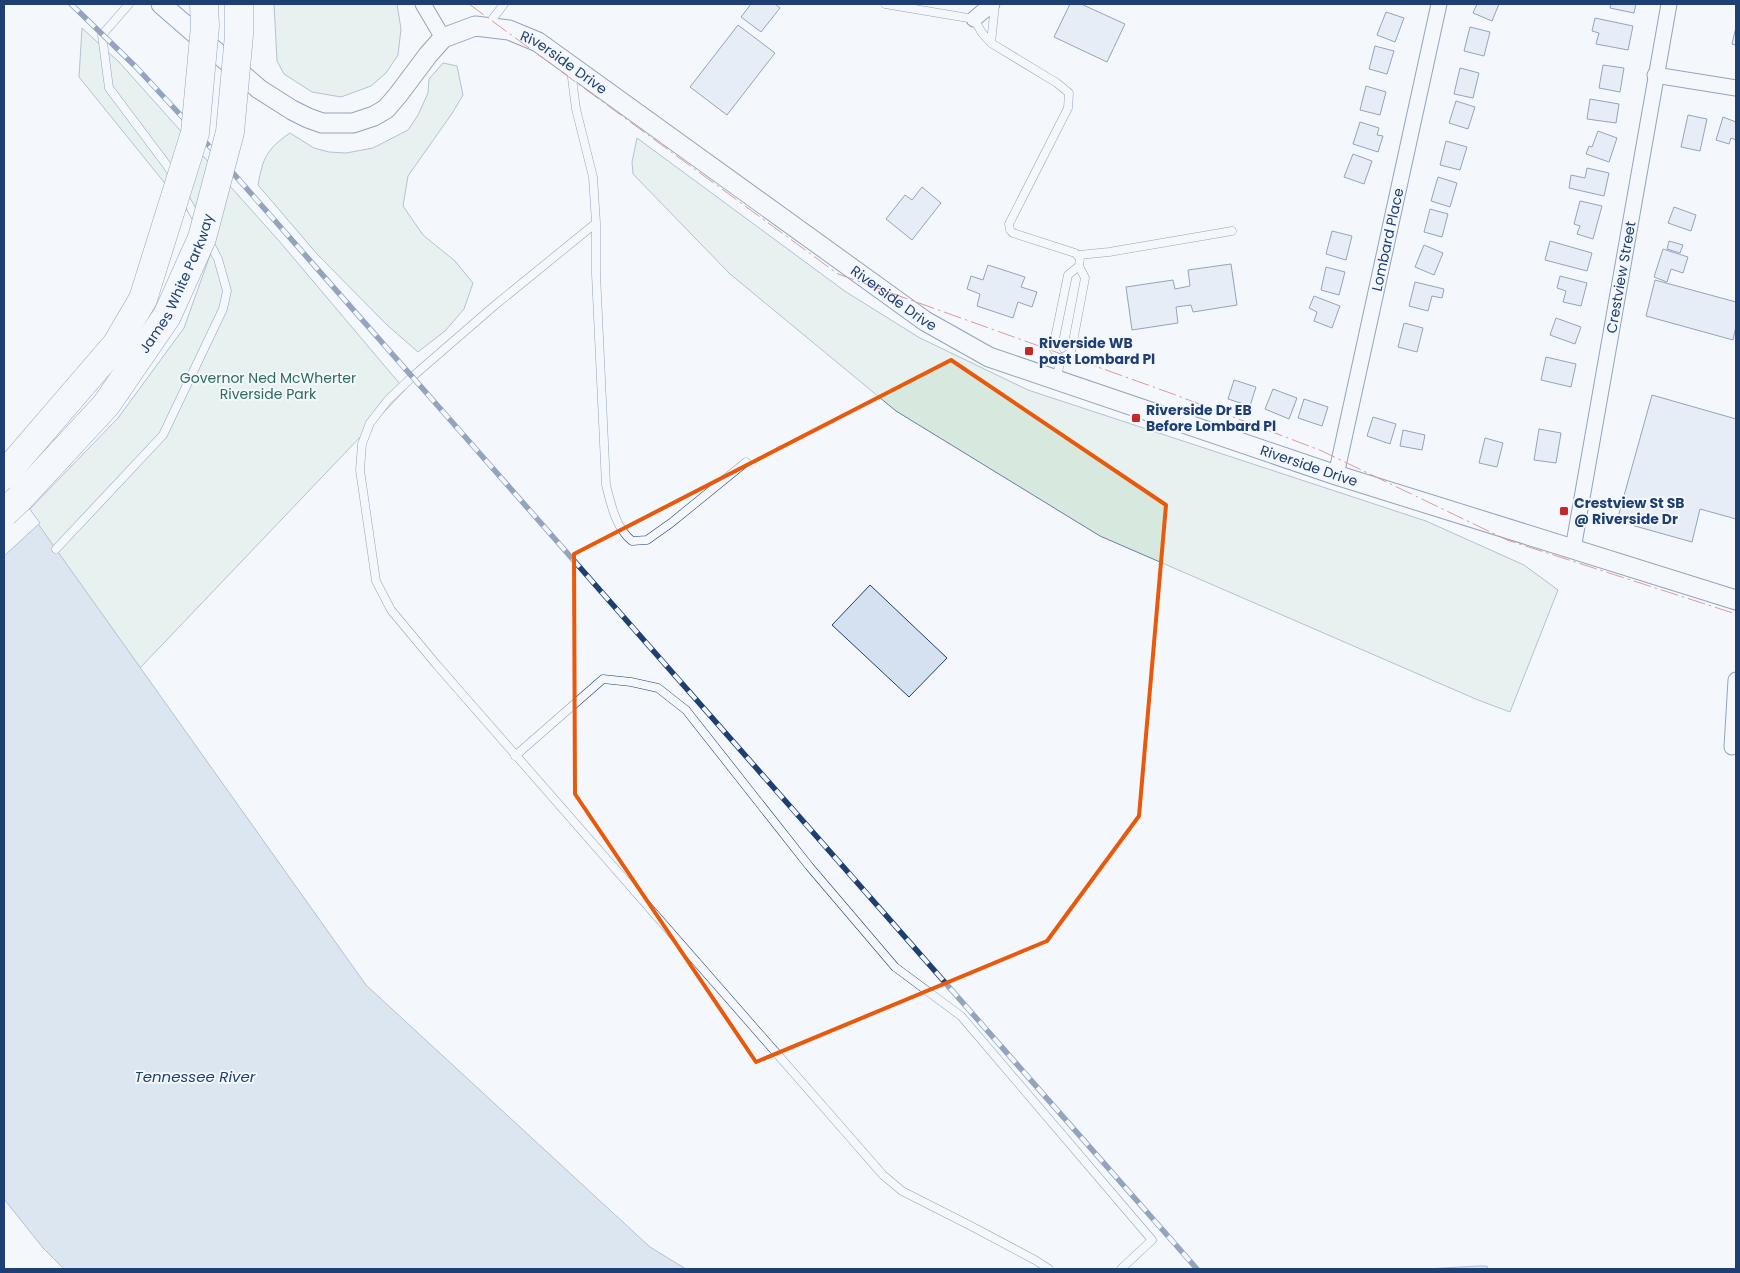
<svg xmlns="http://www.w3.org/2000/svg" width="1740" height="1273" font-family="Poppins,sans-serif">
  <rect width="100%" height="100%" fill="#f4f7fb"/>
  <path fill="#d7e8df" stroke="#687fa3" d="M 274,4 L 397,4 L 401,29 L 398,55 L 386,73 L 371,86 L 341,97 L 312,92 L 284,74 L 277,61 Z
    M 82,28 L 119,62 L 280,242 L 405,390 L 140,668 L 28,511 L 118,418 L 184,328 L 214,244 L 79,77 Z
    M 443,63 L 457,66 L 463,95 L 453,112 L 408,176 L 403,206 L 423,235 L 455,261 L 473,283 L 464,309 L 445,331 L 418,352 L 387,325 L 317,254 L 258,185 C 263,157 267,149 290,133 L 314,148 L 329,152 L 346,153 L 373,148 L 408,130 L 418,115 L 428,93 L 429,79 Z
    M 637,138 L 846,292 L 920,338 L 1028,390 L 1426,521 L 1524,565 L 1558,590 L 1510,712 L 1478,700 L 1100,536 L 896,411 L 730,274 L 633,174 L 632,162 Z"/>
  <path fill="#bed0e5" stroke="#687fa3" d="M 4,476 L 366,985 L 650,1247 L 686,1269 L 64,1269 L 43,1248 L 4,1199 Z
    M 1478,1266 L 1487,1266 L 1488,1269 L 1425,1269 Z"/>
  <path fill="#f4f7fb" stroke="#687fa3" d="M 4,474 L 40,523 L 4,556 Z"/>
  <path fill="#d5e0f0" stroke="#1d3f73" d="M 751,4 L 775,4 L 780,8 L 761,32 L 741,17 Z
    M 1070,4 L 1081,4 L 1125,24 L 1107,62 L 1054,37 Z
    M 1477,4 L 1499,4 L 1492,21 L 1473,13 Z
    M 1611,4 L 1636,4 L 1634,13 L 1610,8 Z
    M 1386,12 L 1404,18 L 1395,42 L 1377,35 Z
    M 1595,18 L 1633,26 L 1628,50 L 1596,44 L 1599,33 L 1592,31 Z
    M 738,25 L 775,53 L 727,115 L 690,87 Z
    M 1470,27 L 1490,32 L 1484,56 L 1464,51 Z
    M 1736,27 L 1736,45 L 1732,44 Z
    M 1375,46 L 1394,51 L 1387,74 L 1369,69 Z
    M 1603,65 L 1624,68 L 1620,92 L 1599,88 Z
    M 1460,68 L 1479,73 L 1473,98 L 1454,94 Z
    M 1366,86 L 1386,92 L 1380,115 L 1360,110 Z
    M 1590,99 L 1619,104 L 1616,123 L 1587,119 Z
    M 1456,101 L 1475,107 L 1468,129 L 1449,123 Z
    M 1688,115 L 1707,119 L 1700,151 L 1681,147 Z
    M 1723,117 L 1736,122 L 1736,140 L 1731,138 L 1729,144 L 1716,140 Z
    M 1360,122 L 1379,128 L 1377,135 L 1383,136 L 1378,152 L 1353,144 Z
    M 1598,131 L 1617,138 L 1609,162 L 1586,154 L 1589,146 L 1592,147 Z
    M 1446,141 L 1467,147 L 1460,170 L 1440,165 Z
    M 1353,154 L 1372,161 L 1364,184 L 1344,177 Z
    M 1587,168 L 1609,173 L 1604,196 L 1569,188 L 1571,175 L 1585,178 Z
    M 1438,177 L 1457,183 L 1450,207 L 1431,201 Z
    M 922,187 L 941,203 L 912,240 L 886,219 L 905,195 L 912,200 Z
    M 1580,201 L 1602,206 L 1593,239 L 1577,234 L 1580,226 L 1574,224 Z
    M 1674,207 L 1696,215 L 1691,231 L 1668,223 Z
    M 1430,209 L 1448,214 L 1442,237 L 1424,232 Z
    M 1332,231 L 1352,236 L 1346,260 L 1326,254 Z
    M 1550,241 L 1592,253 L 1587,271 L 1545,260 Z
    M 1669,241 L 1683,245 L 1680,253 L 1667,249 Z
    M 1424,245 L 1443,253 L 1434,275 L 1415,267 Z
    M 1663,249 L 1688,257 L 1683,273 L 1671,269 L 1667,282 L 1654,277 Z
    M 1231,264 L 1237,305 L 1193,312 L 1191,305 L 1176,307 L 1178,323 L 1132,330 L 1126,287 L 1173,280 L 1175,289 L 1190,286 L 1188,270 Z
    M 988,265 L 1025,277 L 1021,287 L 1037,292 L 1032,307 L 1018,302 L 1013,318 L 977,306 L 980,294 L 967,289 L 971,276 L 983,280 Z
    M 1326,267 L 1345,272 L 1339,295 L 1321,290 Z
    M 1560,276 L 1587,283 L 1581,306 L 1563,302 L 1566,291 L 1557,288 Z
    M 1655,280 L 1736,302 L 1736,326 L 1733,340 L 1646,316 Z
    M 1415,282 L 1444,289 L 1442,298 L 1432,296 L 1428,311 L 1409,306 Z
    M 1314,296 L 1340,306 L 1332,328 L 1314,321 L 1317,312 L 1309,308 Z
    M 1556,318 L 1581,327 L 1575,344 L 1550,335 Z
    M 1404,323 L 1423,328 L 1417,352 L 1398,347 Z
    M 1546,357 L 1576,364 L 1571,387 L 1541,380 Z
    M 1234,380 L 1256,387 L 1250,406 L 1228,399 Z
    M 1273,389 L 1297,398 L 1289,419 L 1265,409 Z
    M 1652,395 L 1736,419 L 1736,519 L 1700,509 L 1692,542 L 1617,521 Z
    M 1304,399 L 1328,407 L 1322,426 L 1298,418 Z
    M 1373,417 L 1396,424 L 1390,444 L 1367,436 Z
    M 1539,429 L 1561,433 L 1556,463 L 1534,460 Z
    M 1403,430 L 1425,435 L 1422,450 L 1400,446 Z
    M 1485,438 L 1503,443 L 1497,467 L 1479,463 Z
    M 870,585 L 947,658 L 909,697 L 832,625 Z"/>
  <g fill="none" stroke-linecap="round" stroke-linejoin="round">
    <g stroke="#1d3f73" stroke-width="9">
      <path id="service" d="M 129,4 L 102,35 L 109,88 L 166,164 L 174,177
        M 885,4 L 974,19 L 982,33 L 991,43 L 1057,83 L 1069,93 L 1068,108 L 1009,224 L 1010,230 L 1013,233 L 1075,253 L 1080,258 L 1079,266 L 1085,278 L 1071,352 L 1061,359 L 1056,380
        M 487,26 L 504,4
        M 991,43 L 995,4
        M 571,70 L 576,109 L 593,177 L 596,223 L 596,274 L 606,485 C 611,505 616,528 632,541 L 647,540 L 671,523 L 746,462
        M 183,194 L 199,223
        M 596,223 L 494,306 L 412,377 L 388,400 L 370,423 L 362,444 L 360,470 L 376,581 L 391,610 L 436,664 L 883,1175 L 902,1191 L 971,1226 L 1035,1260 L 1049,1269
        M 1079,255 L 1109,252 L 1232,231
        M 1061,359 L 1053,348 L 1068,275 L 1079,266
        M 56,549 L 163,435 L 223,309 L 227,291 L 218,259 L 208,240
        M 515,756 L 603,679 L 631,682 L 658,688 L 686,710 L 809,866 L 895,967 L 961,1016 L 1152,1240 L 1121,1269"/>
    </g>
    <g stroke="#1d3f73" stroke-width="17">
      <g id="minor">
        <path d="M 423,4 L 443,38"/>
        <path d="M 974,19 L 992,4"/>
        <path d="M 1655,75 L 1736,88"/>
        <path id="s1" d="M 1336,475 L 1439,4"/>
        <path id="s2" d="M 1573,549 L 1669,4"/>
        <path d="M 1732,747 L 1736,680"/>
      </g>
    </g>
    <g stroke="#1d3f73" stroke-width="21">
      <g id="tertiary">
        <path id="s3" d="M 161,4 L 259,89 L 292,110 L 308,118 L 322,123 L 353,123 L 374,116 L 386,109 L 398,95 L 428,55 L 443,38 L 475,26 L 509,30 L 538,42 L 925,321 L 989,357 L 1336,475 L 1736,600"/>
      </g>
    </g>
    <use href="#service" stroke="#f4f7fb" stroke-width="8"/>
    <use href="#minor" stroke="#f4f7fb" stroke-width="15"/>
    <use href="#tertiary" stroke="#f4f7fb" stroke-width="19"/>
    <g stroke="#1d3f73" stroke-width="5.5">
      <path id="rail" d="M 71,4 L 136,67 L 211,148 L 1197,1269"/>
    </g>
    <use href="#rail" stroke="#f4f7fb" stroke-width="4" stroke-dasharray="11" stroke-linecap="butt"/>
    <g stroke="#1d3f73" stroke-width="29" stroke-linecap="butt">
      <g id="motorway-bridge">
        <path d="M 4,475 L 116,345 L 143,299 L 195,133 L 205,26 L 204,4"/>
        <path id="s4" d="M 4,513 L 19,499 L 106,405 L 167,316 L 202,238 L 230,132 L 239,35 L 239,4"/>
      </g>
    </g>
    <use href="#motorway-bridge" stroke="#f4f7fb" stroke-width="28"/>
    <path stroke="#c62828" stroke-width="1" stroke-dasharray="18 4 2.5 4" stroke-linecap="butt" d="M 469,4 L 838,274 L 1173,394 L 1322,451 L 1507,540 L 1736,614"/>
  </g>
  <path d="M0 0H1740V1273H0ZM 951,360 L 1166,505 L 1139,816 L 1047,941 L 756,1062 L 575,794 L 574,554 Z" fill="#f4f7fb" fill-opacity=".55" fill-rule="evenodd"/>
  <path fill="none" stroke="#e8590c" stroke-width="4" stroke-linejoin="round" d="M 951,360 L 1166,505 L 1139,816 L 1047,941 L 756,1062 L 575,794 L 574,554 Z"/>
  <g fill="#c62828" stroke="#f4f7fb" stroke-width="2">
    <rect x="1024" y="346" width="10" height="10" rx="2.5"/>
    <rect x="1131" y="413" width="10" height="10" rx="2.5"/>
    <rect x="1559" y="506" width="10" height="10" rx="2.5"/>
  </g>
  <g text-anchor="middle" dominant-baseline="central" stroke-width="4" stroke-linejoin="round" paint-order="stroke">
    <g font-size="14" fill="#1d3f73" stroke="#f4f7fb">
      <text stroke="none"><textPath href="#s3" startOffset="492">Riverside Drive</textPath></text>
      <text stroke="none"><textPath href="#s1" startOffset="241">Lombard Place</textPath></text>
      <text stroke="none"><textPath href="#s2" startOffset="276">Crestview Street</textPath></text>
      <text stroke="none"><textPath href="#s4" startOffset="290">James White Parkway</textPath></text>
      <text stroke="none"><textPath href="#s3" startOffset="898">Riverside Drive</textPath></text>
      <text stroke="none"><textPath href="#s3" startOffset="1348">Riverside Drive</textPath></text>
    </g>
    <g font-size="14" font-weight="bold" fill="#1d3f73" stroke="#f4f7fb" text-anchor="start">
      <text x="1039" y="343">Riverside WB<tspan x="1039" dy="16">past Lombard Pl</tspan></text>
      <text x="1146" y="410">Riverside Dr EB<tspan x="1146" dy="16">Before Lombard Pl</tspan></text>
      <text x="1574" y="503">Crestview St SB<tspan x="1574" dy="16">@ Riverside Dr</tspan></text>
    </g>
    <g font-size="14" fill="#2c6c60" stroke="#f4f7fb">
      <text x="268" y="378">Governor Ned McWherter<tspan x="268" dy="16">Riverside Park</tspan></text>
    </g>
    <g font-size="15" font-style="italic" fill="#1d3f73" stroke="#f4f7fb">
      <text x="195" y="1076">Tennessee River</text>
    </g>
  </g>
  <rect width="1740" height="1273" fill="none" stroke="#1d3f73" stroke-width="10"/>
</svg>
